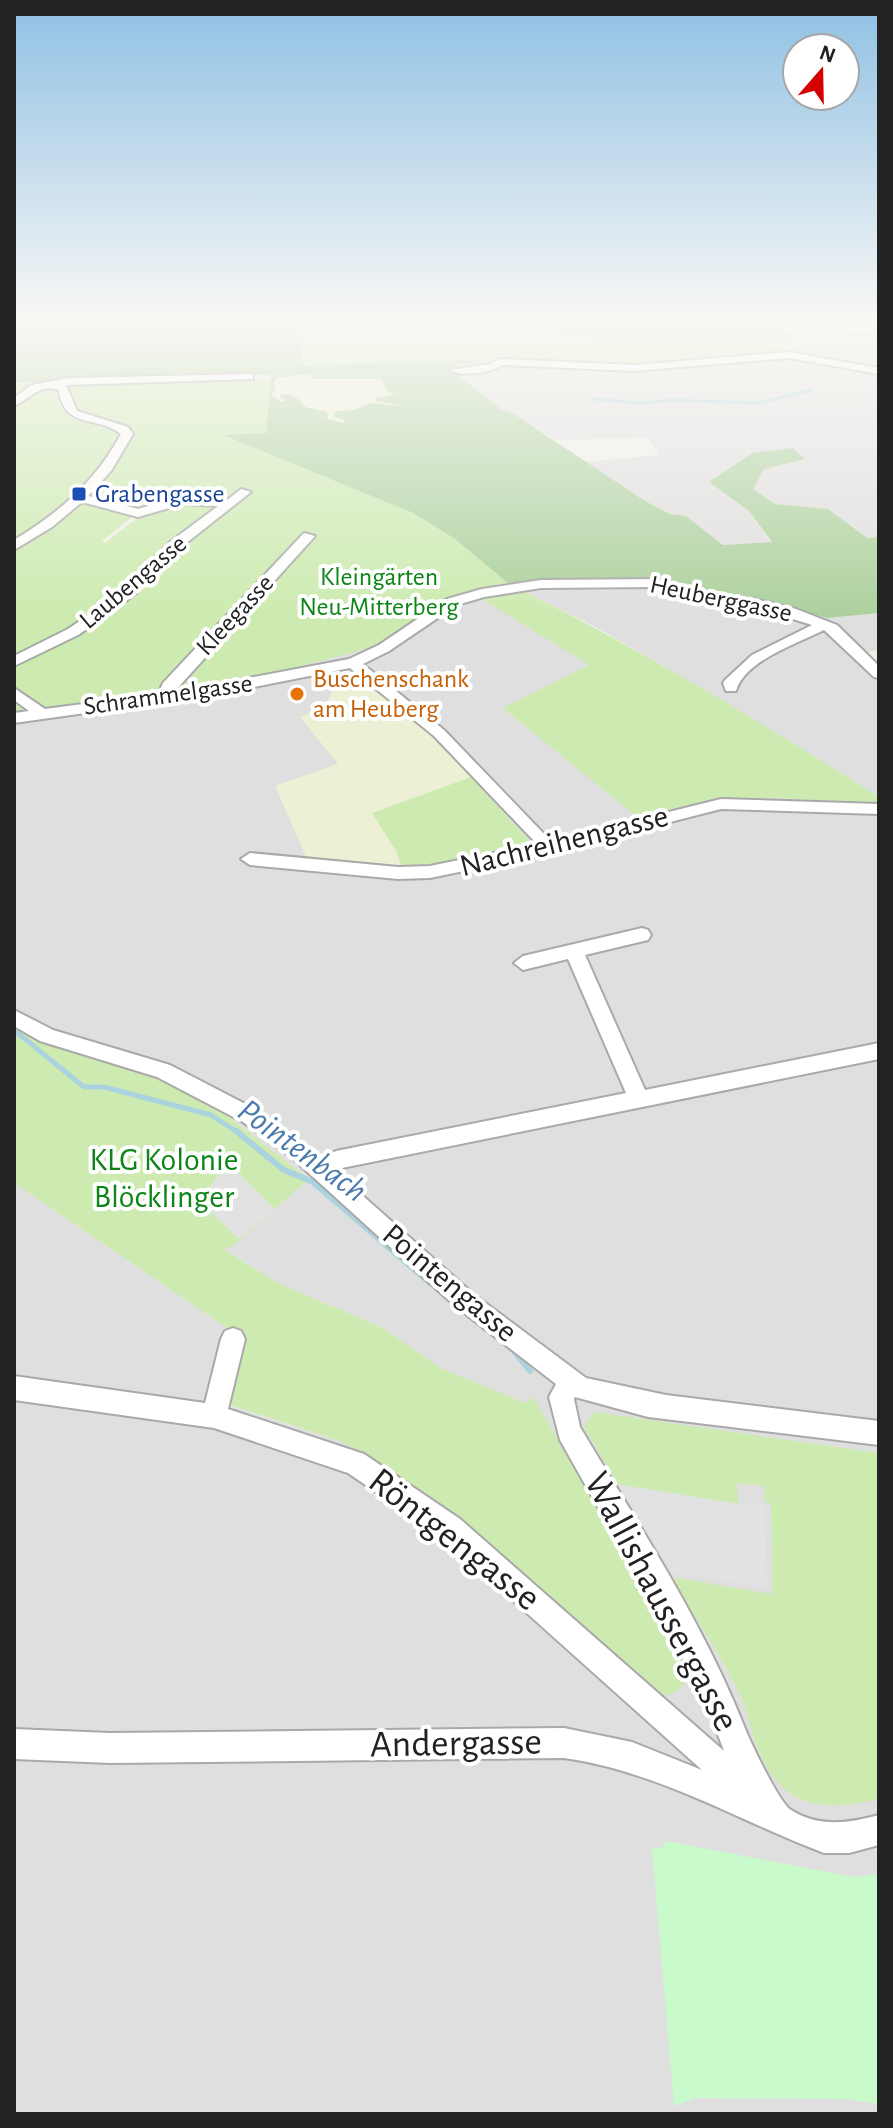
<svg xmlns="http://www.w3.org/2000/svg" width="893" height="2128" font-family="'Alegreya Sans',sans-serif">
  <rect width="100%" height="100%" fill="#f2efe9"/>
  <path fill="#e0dfdf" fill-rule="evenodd" d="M 747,317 L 879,325 L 879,537 L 867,539 L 828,509 L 775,504 L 753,489 L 764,469 L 804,458 L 709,482 L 749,511 L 772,543 L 723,545 L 686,516 L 670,514 L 645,501 L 584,462 L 659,455 L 647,438 L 555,440 L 511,412 L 502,410 L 453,371 L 456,365 L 481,363 L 482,359 L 632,365 L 788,352 L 790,349 L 778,345 L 795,337 L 783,326 Z
    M 583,579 L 663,579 L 680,587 L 781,605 L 827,618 L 879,613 L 879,650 L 868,652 L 874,660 L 879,659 L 879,797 L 669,669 L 592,625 L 519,589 L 589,665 L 553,683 L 637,817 L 719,799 L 777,798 L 879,804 L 879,2114 L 14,2114 L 14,1183 L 230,1330 L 228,1405 L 337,1440 L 367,1454 L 450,1513 L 533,1398 L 525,1403 L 441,1369 L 383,1328 L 276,1282 L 222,1248 L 234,1245 L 309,1179 L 216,1107 L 14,1021 L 14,716 L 247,680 L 290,667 L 479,591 L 514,583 ZM 342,678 L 432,736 L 532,845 L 308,861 L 276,786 L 338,764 L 324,707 Z"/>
  <path fill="#eef0d5" d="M 311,374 L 308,377 L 312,379 L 382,379 L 396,395 L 376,398 L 403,406 L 371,403 L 354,410 L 336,412 L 347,421 L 343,423 L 328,419 L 327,412 L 288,400 L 281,402 L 271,395 L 277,378 Z
    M 355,673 L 432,736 L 471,777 L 372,813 L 396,851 L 403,869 L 308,861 L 275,786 L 338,764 L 300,717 L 324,707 L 331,697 L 332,687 L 342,678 L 341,674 Z"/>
  <path fill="#cdebb0" d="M 389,329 L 488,329 L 667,341 L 755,337 L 790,349 L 788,352 L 639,365 L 513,359 L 304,366 L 299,342 L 292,333 Z
    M 271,378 L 266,433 L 226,436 L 413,513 L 455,539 L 509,584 L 449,601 L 378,646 L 247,680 L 188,691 L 148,694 L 14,716 L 14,384 L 25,383 L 35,389 L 48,386 L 59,390 L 59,405 L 76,419 L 123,434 L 83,501 L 132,513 L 133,516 L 102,541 L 105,543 L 145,512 L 86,498 L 130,431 L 127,427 L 85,416 L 76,410 L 65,383 Z
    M 519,589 C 643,650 762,723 879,797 L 879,804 L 777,798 L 719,799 L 637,817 L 503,708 L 589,665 L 479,597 Z
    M 471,777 L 533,845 L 446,866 L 403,869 L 396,851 L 372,813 Z
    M 14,1021 L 151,1074 L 216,1107 L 309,1179 L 234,1245 L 223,1249 L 276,1282 L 383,1328 L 442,1369 L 525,1403 L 533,1397 L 672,1638 C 679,1653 696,1678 677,1691 C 671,1695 665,1697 659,1694 C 651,1690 644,1683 637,1678 L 450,1513 L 367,1454 L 337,1440 L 227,1404 L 230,1330 L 14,1183 Z
    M 594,1412 L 879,1453 L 879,1799 C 824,1812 782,1809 758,1749 C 751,1732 748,1714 741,1697 C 722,1656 695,1618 673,1580 L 677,1578 L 772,1594 L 771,1503 L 765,1502 L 764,1486 L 737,1483 L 738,1504 L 617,1484 L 584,1427 Z"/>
  <path fill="#add19e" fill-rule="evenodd" d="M 14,317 L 747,317 L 783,326 L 795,337 L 778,345 L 755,337 L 667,341 L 488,329 L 292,333 L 299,342 L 304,366 L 482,359 L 481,363 L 456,365 L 453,371 L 502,410 L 511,412 L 645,501 L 670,514 L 686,516 L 723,545 L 772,542 L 749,511 L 709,482 L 752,453 L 793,448 L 805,459 L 764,469 L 753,489 L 775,504 L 828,509 L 867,538 L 879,537 L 879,613 L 827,618 L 781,605 L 693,593 L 663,579 L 509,584 L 455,539 L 413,513 L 223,435 L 266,433 L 271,378 L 269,375 L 153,376 L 14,383 ZM 309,374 L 312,379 L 382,379 L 386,390 L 394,395 L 375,398 L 376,401 L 403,406 L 371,403 L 354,410 L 336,411 L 333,416 L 346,421 L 343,423 L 328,419 L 327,412 L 305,407 C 300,398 291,394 281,394 L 280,397 L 286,400 L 281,402 L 271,395 L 276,389 L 273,384 L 277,378 Z"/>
  <path fill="#c8facc" d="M 666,1841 L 853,1877 L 879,1874 L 879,2104 L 845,2099 L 696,2098 L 674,2106 L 652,1848 L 662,1848 Z"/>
  <path fill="#e2e2e2" d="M 227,1162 L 275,1209 L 239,1239 L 200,1202 Z
    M 621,1485 L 737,1504 L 765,1505 L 767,1588 L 673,1573 Z"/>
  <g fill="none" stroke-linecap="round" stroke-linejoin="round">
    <path stroke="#aad3df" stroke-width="3" d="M 679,317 L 715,317
      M 592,399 L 641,403 L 672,400 L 759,403 L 811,390"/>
    <path stroke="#aad3df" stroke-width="5" d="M 14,1030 L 84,1087 L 104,1087 L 211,1115 L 239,1133"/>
    <path stroke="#aad3df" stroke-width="6" d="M 236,1131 L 284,1170 L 313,1182 L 430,1283
      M 510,1346 L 530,1371"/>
    <g stroke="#a9a9a9" stroke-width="4">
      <path id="minor" d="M 751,317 L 781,317 L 879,329 L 879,335 Z
        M 789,352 L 879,368 L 879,374 L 789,358 L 635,371 L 502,365 C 490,373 461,377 450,370 L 489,364 L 500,359 L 635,365 Z
        M 249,374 L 253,375 L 253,379 L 66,385 L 77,411 L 128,427 L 133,434 L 111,471 L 88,496 L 138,509 L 182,496 L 200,495 L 226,501 L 241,489 L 251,492 L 180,548 L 135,594 L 109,614 L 78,635 L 14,666 L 14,656 L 68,629 L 99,608 L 125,588 L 170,542 L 218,506 L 183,504 L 138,517 L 82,502 L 52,527 L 14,550 L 14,540 C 59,513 96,481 121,434 C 97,415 64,430 59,390 C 40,383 30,399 14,406 L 14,398 L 31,385 L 69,378 Z
        M 304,533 L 315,536 L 174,692 L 349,659 L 379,645 L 447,599 L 482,589 L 541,580 L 658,579 L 687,590 L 754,599 L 796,609 L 837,625 L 879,666 L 879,678 L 874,677 L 824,630 C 797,644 745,660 736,691 L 726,691 L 723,683 L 725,680 L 752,655 L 812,625 L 754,607 L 684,598 L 656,587 L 541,588 L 484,597 L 457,605 L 389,651 L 363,664 L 444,730 L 545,835 L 560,839 L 721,799 L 879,804 L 879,814 L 721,809 L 537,856 L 430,878 L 398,879 L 250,865 L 241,859 L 250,853 L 398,867 L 430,866 L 537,844 L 434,736 L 350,668 L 214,695 L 14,723 L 14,713 L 29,711 L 14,700 L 14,688 L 45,709 L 158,694 L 163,683 Z
        M 642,928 L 648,930 L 651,935 L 648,940 L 585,955 L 645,1090 L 879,1043 L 879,1059 L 342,1168 L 336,1172 L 471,1292 L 586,1378 L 666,1395 L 879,1421 L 879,1445 L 648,1417 L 575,1397 L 574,1399 L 580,1427 C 638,1524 702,1620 744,1726 C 750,1741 779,1803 791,1810 C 819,1828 849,1823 879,1815 L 879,1845 L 849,1853 L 824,1853 C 737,1820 657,1771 564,1758 L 110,1763 L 14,1759 L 14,1729 L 110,1733 L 564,1728 L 632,1742 L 702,1770 L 442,1537 L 348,1473 L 214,1428 L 14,1400 L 14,1376 L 205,1403 L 221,1339 L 225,1331 L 233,1328 L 241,1331 L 245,1339 L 228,1409 L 364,1454 L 460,1519 L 724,1751 L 702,1692 L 560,1440 L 549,1397 L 556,1384 L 455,1306 L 289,1155 L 243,1122 L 157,1077 L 40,1041 L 14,1026 L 14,1010 L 53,1030 L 170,1065 L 257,1110 L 322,1159 L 336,1151 L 626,1093 L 568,959 L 523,970 L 514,963 L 523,956 Z"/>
    </g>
    <use href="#minor" fill="#fff" fill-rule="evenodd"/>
  </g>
  <linearGradient id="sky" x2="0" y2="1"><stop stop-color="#8fc0e4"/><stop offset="0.52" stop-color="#f9f8f5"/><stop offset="1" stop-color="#f9f8f5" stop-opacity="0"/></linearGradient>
  <rect width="893" height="615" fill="url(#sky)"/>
  <rect fill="#1a4fb4" stroke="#fff" stroke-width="3" x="71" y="486" width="16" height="16" rx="4"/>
  <circle fill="#e8710a" stroke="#fff" stroke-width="3" cx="297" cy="694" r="8"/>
  <g text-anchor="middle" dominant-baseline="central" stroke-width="8" stroke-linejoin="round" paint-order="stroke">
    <g font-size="26" fill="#164399" stroke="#fff" text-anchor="start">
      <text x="95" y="494">Grabengasse</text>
    </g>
    <g font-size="26" fill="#0c8416" stroke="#fff">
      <text x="379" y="577">Kleingärten<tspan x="379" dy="30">Neu-Mitterberg</tspan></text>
    </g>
    <g font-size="26" fill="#222" stroke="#fff">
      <text transform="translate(133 582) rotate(-40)">Laubengasse</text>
      <text transform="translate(721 599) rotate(12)">Heuberggasse</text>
      <text transform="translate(235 615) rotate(-47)">Kleegasse</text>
      <text transform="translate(168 695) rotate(-8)">Schrammelgasse</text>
    </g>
    <g font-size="26" fill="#c56008" stroke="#fff" text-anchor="start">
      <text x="313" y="679">Buschenschank<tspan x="313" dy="30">am Heuberg</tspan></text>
    </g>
    <g font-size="32" fill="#222" stroke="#fff">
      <text transform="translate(564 841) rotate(-14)">Nachreihengasse</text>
      <text transform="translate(450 1283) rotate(40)">Pointengasse</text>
    </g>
    <g font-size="32" fill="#0c8416" stroke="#fff">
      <text x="164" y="1160">KLG Kolonie<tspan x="164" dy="37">Blöcklinger</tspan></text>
    </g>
    <g font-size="34" font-style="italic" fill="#4a7aab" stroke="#fff">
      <text transform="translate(302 1151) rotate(36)">Pointenbach</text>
    </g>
    <g font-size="38" fill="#222" stroke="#fff">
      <text transform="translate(454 1540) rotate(38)">Röntgengasse</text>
      <text transform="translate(661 1602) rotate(62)">Wallishaussergasse</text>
      <text transform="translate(456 1744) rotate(-1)">Andergasse</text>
    </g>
  </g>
  <rect width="893" height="2128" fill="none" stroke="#222222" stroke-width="32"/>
  <g transform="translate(821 72) rotate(20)"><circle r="38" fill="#ffffff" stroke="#a7a7a7" stroke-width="2"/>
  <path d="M0-6L14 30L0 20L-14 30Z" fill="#d40000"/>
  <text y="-12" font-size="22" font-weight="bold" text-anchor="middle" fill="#222222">N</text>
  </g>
</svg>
